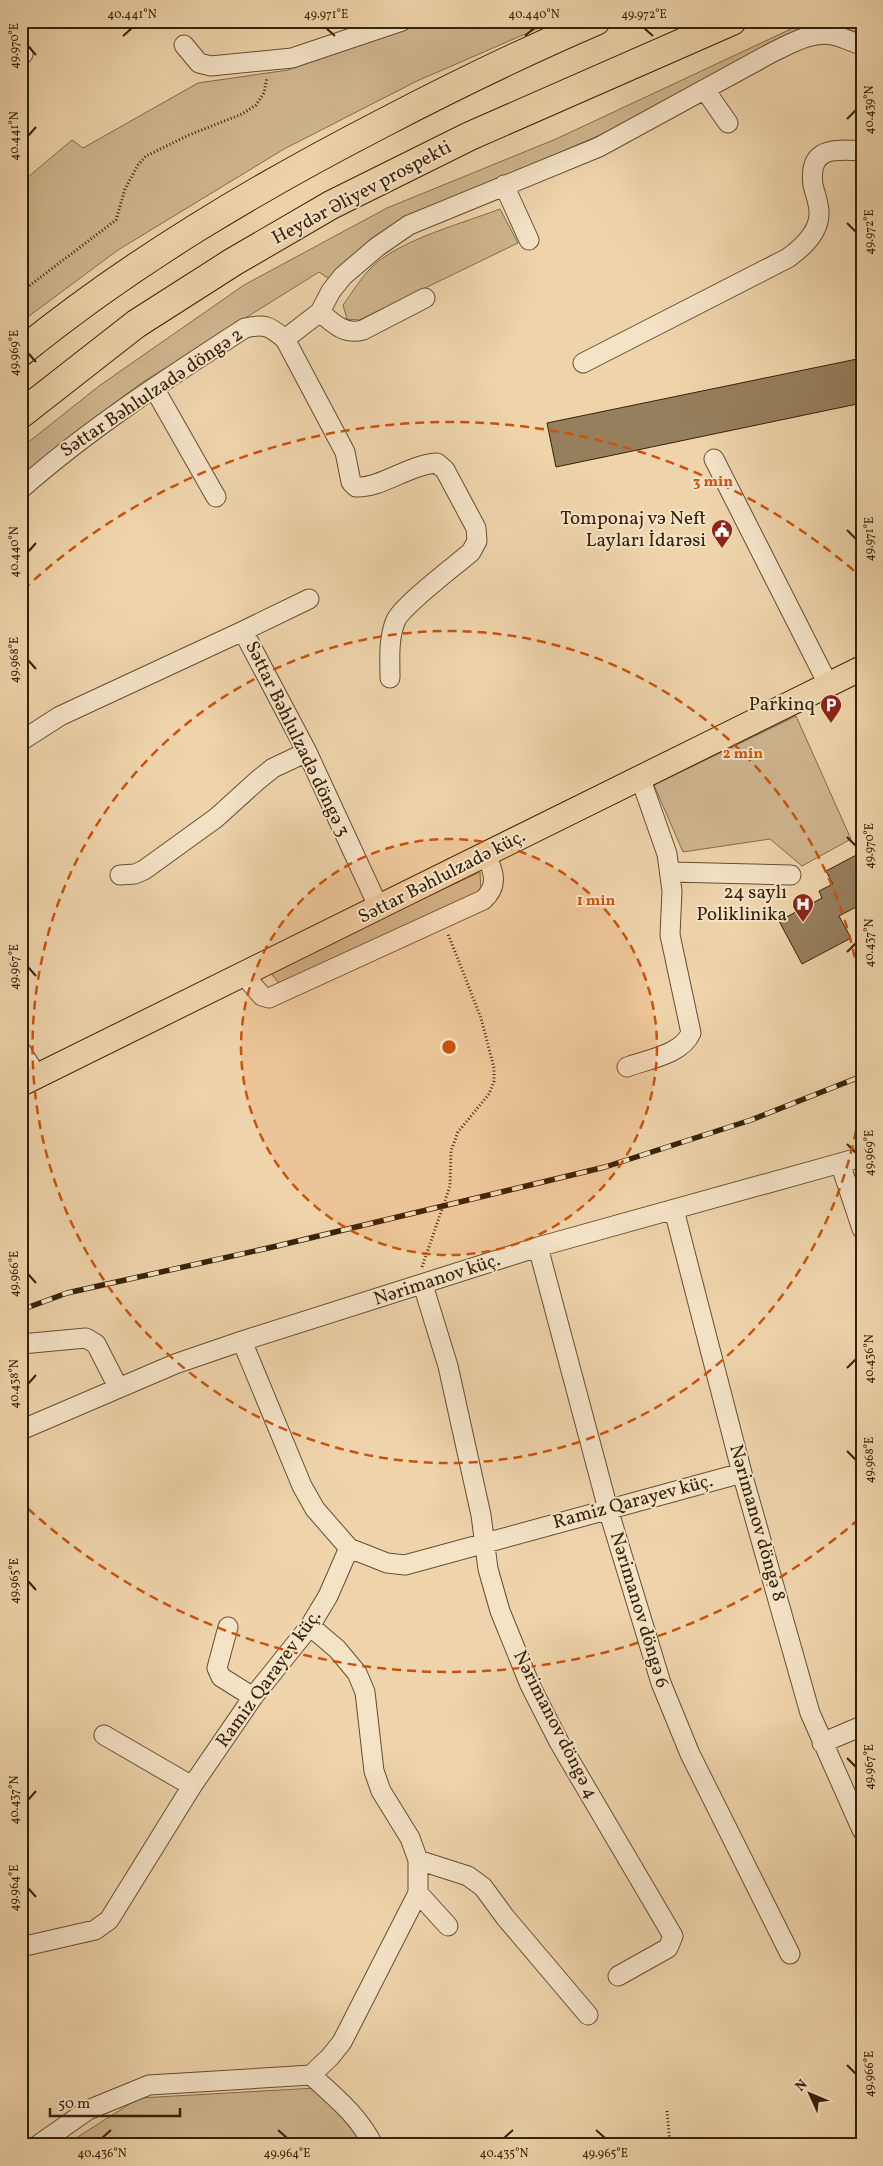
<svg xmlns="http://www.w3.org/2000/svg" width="883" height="2166" font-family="Vollkorn,serif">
  <rect width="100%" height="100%" fill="#efd4ab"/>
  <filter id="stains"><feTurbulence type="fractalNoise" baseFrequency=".004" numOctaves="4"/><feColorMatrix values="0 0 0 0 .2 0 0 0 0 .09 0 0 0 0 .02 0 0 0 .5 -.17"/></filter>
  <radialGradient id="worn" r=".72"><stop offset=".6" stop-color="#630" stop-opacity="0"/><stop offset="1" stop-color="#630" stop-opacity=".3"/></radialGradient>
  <path fill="#cfb68f" stroke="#826c4c" d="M 421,21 L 555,21 L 417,81 L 284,149 L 118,250 L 21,322 L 21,183 L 72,140 L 83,148 L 198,83 L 288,70 Z
    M 808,21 L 862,21 L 862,34 L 829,24 L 810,30 L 607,132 L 408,218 L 332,281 L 319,272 L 143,382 L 76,431 L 21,476 L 21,448 L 99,386 L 244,285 L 387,208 L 556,139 Z
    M 500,209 L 518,243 L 359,320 L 347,319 L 343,305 C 354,290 364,272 380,260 C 411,237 463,223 500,209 Z
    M 796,716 L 851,839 L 802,866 L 770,839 L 683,852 L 654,785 Z
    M 480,872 L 481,891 L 281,986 L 269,971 Z
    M 316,2088 L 369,2145 L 65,2145 L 139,2098 Z"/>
  <path fill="#967f5d" stroke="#352208" d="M 862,358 L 862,403 L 556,467 L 547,423 Z
    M 862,852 L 862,904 L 839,916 L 851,938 L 802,964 L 779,921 L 822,898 L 819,891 L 833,884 L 826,871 Z"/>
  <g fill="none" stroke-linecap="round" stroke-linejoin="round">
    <g stroke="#644e31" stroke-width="21">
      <path id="minor" d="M 184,45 L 199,63 L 211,66 L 292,58 L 402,21
        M 21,53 L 23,54
        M 705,90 L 728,123
        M 504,185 L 529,240
        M 320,312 C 334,324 344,335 363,330 L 425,298
        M 285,339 L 320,312 L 331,291 L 343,276 L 377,247 L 409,225 L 599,147 L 773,52 C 790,44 812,31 832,35 C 842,37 852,42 862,45
        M 583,363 L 788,258 C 802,248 820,232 819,212 C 819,203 815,194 813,185 C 808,147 834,149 862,151
        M 154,388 L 216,497
        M 714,459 L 828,684
        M 21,489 C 90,428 168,378 245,328 C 266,323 270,327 285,339 L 345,452 L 351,482 L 356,487 C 382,488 408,465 437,463 L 445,470 L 476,528 L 477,541 L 471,552 C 455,566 403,605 396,620 C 388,638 390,660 390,678
        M 243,631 L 309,599
        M 21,741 L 60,716 L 243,631 L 307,752 L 379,908
        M 671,872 L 791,875
        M 120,875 L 135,874 L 144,870 L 216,818 L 258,780 L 273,768 L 307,752
        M 244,975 L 262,996 L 269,998 L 483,900 C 499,886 494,872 486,855
        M 21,1051 L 37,1076
        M 627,1067 C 648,1059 681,1055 691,1033 L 670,935 L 672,891 L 667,854 L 640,777
        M 840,1163 L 862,1229
        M 674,1210 L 742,1473 L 810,1713 L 862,1830
        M 538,1247 L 608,1509 L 661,1683 L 690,1754 L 790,1954
        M 423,1285 L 448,1366 L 481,1515 L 488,1569 L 500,1611 L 530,1685 L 559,1742 L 673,1936 L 668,1948 L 618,1976
        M 242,1341 L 302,1486 L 315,1509 L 349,1548
        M 21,1344 L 86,1338 L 96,1344 L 118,1387
        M 21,1430 L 175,1364 L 242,1341 L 538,1247 L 862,1157
        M 228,1627 L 217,1668 L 221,1677 L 253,1697
        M 104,1735 L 192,1786
        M 822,1743 L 862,1726
        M 418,1860 L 468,1876 L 483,1887 L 505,1917 L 588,2015
        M 418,1893 L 448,1926
        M 21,1947 L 95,1930 L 109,1920 L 192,1786 L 253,1697 L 310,1626 L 328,1596 L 349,1548 L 387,1563 L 405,1565 L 742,1473
        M 311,2075 C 334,2096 359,2116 373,2145
        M 38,2145 L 88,2110 L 149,2085 L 311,2075 L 330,2057 L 342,2042 L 418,1893 L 418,1860 L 410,1838 L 381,1791 L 374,1771 L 365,1692 L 357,1673 L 337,1649 L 310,1626"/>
    </g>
    <g stroke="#352208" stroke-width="26">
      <path id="major" d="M 21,1084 L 862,668"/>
    </g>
    <g stroke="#352208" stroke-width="30">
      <path id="highway" d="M 21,352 C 133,261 257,188 385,122 C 454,86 524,52 596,21
        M 21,414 L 136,324 L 233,262 L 331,205 L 470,136 L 732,21"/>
    </g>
    <path stroke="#352208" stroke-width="3" stroke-dasharray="1 2.5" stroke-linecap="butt" d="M 21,292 L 116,220 L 125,189 L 138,165 L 146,156 L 189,135 L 242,114 L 256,105 L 264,93 L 267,77
      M 422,1267 L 450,1186 L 451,1151 L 458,1132 L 489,1094 L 494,1081 L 494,1068 L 481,1018 L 448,934
      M 667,2111 L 670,2145"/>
    <use href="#minor" stroke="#f5e3c8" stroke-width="19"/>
    <use href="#major" stroke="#efd4ab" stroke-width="24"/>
    <use href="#highway" stroke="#efd4ab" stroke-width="28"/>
    <g stroke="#352208" stroke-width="5.5">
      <path id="rail" d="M 21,1310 L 67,1293 L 277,1246 L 605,1167 L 751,1120 L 862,1076"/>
    </g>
    <use href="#rail" stroke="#f5e3c8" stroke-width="4" stroke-dasharray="11" stroke-linecap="butt"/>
  </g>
  <path fill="none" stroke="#352208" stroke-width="2" d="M 326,28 L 335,36M 644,28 L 653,36M 123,36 L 132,28M 525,36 L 534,28M 28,46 L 36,55M 847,119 L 856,110M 28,136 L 36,127M 847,223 L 856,232M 28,353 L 36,362M 847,530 L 856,539M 28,552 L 36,543M 28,660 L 36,669M 847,837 L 856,846M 847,952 L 856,943M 28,967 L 36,976M 847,1144 L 856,1153M 28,1274 L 36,1283M 847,1368 L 856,1359M 28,1384 L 36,1375M 847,1451 L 856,1460M 28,1581 L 36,1590M 847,1758 L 856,1767M 28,1800 L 36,1791M 28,1888 L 36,1897M 847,2065 L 856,2074M 278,2130 L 287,2138M 596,2130 L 605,2138M 102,2138 L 111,2130M 504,2138 L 513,2130"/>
  <circle cx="449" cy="1047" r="208" fill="#cd510b" fill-opacity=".12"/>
  <g fill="none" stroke="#cd510b" stroke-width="2.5" stroke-dasharray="9 6">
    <circle cx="449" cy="1047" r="208"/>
    <path d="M861 1101A416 416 0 1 1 861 993"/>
    <path d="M859 1519A625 625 0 0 1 23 1504M23 590A625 625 0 0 1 859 575"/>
  </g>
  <defs>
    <g id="civic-pin" transform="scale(1.125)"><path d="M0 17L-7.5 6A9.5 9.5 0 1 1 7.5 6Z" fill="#8f2418" stroke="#f5e3c8"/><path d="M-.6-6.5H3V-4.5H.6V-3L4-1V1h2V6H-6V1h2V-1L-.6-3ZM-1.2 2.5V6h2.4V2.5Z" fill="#fff"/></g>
    <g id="parking-pin" transform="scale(1.125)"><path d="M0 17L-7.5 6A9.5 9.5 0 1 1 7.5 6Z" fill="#8f2418" stroke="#f5e3c8"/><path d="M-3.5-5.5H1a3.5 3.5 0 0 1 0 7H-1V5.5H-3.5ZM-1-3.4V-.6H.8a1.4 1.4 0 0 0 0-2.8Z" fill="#fff"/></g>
    <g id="hospital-pin" transform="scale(1.125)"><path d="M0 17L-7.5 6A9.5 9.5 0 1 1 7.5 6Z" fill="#8f2418" stroke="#f5e3c8"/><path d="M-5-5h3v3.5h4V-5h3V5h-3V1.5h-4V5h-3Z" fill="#fff"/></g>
  </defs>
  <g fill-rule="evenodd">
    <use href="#civic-pin" x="722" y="530"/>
    <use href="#parking-pin" x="831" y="705"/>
    <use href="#hospital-pin" x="803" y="904"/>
  </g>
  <g text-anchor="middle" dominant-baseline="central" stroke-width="4" stroke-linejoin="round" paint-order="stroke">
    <g font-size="19" fill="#352208" stroke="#f5e3c8">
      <text transform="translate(362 193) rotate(-28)">Heydər Əliyev prospekti</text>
      <text transform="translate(152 393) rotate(-34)">Səttar Bəhlulzadə döngə 2</text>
      <text transform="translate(297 739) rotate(64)">Səttar Bəhlulzadə döngə 3</text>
      <text transform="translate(442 877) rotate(-27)">Səttar Bəhlulzadə küç.</text>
      <text transform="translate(437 1280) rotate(-18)">Nərimanov küç.</text>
      <text transform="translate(633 1502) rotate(-15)">Ramiz Qarayev küç.</text>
      <text transform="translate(757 1523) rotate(74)">Nərimanov döngə 8</text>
      <text transform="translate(639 1610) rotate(73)">Nərimanov döngə 6</text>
      <text transform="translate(269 1679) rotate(-54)">Ramiz Qarayev küç.</text>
      <text transform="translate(555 1725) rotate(63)">Nərimanov döngə 4</text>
    </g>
    <g font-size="19" fill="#352208" stroke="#f5e3c8" text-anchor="end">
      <text x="706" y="519">Tomponaj vэ Neft<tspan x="706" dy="22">Layları İdarəsi</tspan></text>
      <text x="815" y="705">Parkinq</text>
      <text x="787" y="893">24 saylı<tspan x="787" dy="22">Poliklinika</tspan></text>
    </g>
  </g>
  <circle cx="449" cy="1047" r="8" fill="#cd510b" stroke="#f5e3c8" stroke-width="2.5"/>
  <g font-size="15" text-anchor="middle" font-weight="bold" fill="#cd510b" stroke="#f5e3c8" stroke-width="4" stroke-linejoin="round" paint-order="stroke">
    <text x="713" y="486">3 min</text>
    <text x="743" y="758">2 min</text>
    <text x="596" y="905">1 min</text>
  </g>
  <rect width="883" height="2166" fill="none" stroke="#efd4ab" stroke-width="55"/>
  <g transform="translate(810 2094) rotate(314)" stroke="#f5e3c8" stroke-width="4" paint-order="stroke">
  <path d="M0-4L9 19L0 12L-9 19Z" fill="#352208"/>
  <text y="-8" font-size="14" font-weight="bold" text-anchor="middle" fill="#352208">N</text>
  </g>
  <path d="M50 2108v8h130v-8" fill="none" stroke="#352208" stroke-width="2.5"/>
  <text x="58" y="2108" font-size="15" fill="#352208" stroke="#f5e3c8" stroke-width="4" paint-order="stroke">50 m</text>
  <rect x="28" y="28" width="828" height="2110" fill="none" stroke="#352208" stroke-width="2"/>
  <g font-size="12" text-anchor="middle" fill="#352208">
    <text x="132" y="18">40.441°N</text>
    <text x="326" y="18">49.971°E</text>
    <text x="534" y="18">40.440°N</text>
    <text x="644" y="18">49.972°E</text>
    <text transform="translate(14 46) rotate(-90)" y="4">49.970°E</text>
    <text transform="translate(869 110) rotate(-90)" y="4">40.439°N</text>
    <text transform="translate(14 136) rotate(-90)" y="4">40.441°N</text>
    <text transform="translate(869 232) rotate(-90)" y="4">49.972°E</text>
    <text transform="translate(14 353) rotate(-90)" y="4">49.969°E</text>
    <text transform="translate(869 539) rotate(-90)" y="4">49.971°E</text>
    <text transform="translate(14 552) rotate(-90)" y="4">40.440°N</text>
    <text transform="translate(14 660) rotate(-90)" y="4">49.968°E</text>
    <text transform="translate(869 846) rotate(-90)" y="4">49.970°E</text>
    <text transform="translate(869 943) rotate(-90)" y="4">40.437°N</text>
    <text transform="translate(14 967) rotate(-90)" y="4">49.967°E</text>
    <text transform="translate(869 1153) rotate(-90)" y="4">49.969°E</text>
    <text transform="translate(14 1274) rotate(-90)" y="4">49.966°E</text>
    <text transform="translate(869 1359) rotate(-90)" y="4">40.436°N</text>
    <text transform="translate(14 1384) rotate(-90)" y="4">40.438°N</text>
    <text transform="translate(869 1460) rotate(-90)" y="4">49.968°E</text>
    <text transform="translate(14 1581) rotate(-90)" y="4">49.965°E</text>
    <text transform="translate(869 1767) rotate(-90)" y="4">49.967°E</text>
    <text transform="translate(14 1800) rotate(-90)" y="4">40.437°N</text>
    <text transform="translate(14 1888) rotate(-90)" y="4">49.964°E</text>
    <text transform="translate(869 2074) rotate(-90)" y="4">49.966°E</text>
    <text x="102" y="2157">40.436°N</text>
    <text x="287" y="2157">49.964°E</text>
    <text x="504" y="2157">40.435°N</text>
    <text x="605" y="2157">49.965°E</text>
  </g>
  <rect width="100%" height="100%" filter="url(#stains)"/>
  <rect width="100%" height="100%" fill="url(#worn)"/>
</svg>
